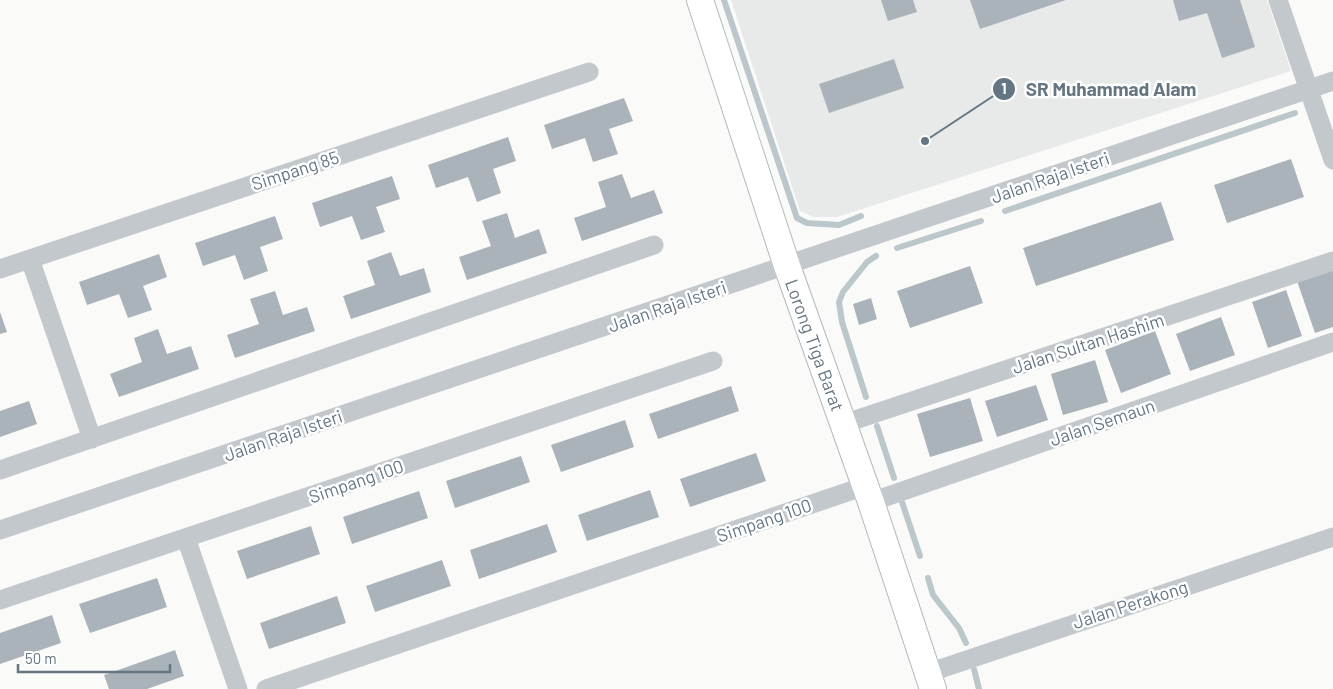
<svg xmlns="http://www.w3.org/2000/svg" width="1333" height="689" font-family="Barlow,sans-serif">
  <rect width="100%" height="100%" fill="#fafaf8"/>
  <path fill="#e8e9e9" d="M 731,0 L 1267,0 L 1291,71 L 837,217 L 814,217 L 800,211 Z"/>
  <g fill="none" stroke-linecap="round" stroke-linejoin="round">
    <path stroke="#bbc7cb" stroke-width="6" d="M 724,0 L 797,218 L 807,223 L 839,225 L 861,216
      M 1005,211 L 1295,113
      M 897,248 L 981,221
      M 866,397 L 842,322 L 839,302 L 843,292 L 867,262 L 876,256
      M 877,426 L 894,478
      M 902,502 L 920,556
      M 928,578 L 933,595 L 959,628 L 966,643
      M 974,669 L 979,689"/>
  </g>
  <path fill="#aab3b9" d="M 881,0 L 913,0 L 917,12 L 888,21 Z
    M 970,0 L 1066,0 L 980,29 Z
    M 1173,0 L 1240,0 L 1255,47 L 1222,58 L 1207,13 L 1179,21 Z
    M 894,59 L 904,88 L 829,113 L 819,84 Z
    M 624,98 L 633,121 L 609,129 L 618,154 L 593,162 L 585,138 L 552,149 L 544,125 Z
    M 508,137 L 516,161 L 493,169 L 501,193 L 477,202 L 468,177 L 436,188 L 428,165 Z
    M 1291,159 L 1304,197 L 1227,223 L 1214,185 Z
    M 622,174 L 631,198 L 654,190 L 663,213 L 582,241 L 574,218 L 606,207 L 598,182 Z
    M 392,176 L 400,199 L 376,207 L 385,232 L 361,240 L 352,216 L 320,227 L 312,203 Z
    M 1161,202 L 1174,240 L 1036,286 L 1023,248 Z
    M 507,213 L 515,238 L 539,229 L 547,253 L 467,280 L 459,257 L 491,246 L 482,221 Z
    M 275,216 L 283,239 L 260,247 L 268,271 L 244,280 L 235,255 L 203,266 L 195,243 Z
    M 391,252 L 400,276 L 424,268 L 431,292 L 351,319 L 343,296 L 375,285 L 367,261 Z
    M 159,254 L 167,277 L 143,286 L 152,310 L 128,318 L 119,294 L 87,305 L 79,282 Z
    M 970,266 L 983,303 L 910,328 L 897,291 Z
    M 1333,269 L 1333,327 L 1315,333 L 1297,281 Z
    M 1286,290 L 1302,336 L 1268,348 L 1252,302 Z
    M 275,291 L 283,315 L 307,307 L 315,331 L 235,358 L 227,335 L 259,324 L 250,299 Z
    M 871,298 L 877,319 L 859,325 L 853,304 Z
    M 0,312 L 7,332 L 0,334 Z
    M 1221,317 L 1235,355 L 1190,371 L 1176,334 Z
    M 158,329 L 167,354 L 191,346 L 199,369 L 119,397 L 110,374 L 142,362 L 134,338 Z
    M 1155,331 L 1171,374 L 1121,393 L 1105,350 Z
    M 1095,360 L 1108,402 L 1063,415 L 1051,374 Z
    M 1036,385 L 1048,420 L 997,437 L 985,401 Z
    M 731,386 L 739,411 L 658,439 L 649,414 Z
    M 970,398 L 983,441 L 930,457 L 917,414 Z
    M 29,401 L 37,424 L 0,437 L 0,411 Z
    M 625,420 L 634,447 L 561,472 L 551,445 Z
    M 756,453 L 766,481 L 690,507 L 680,479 Z
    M 521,456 L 530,482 L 455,508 L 446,481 Z
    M 650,490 L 659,517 L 587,541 L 578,515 Z
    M 419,491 L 428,518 L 352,544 L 343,517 Z
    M 547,524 L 557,552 L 479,579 L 470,550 Z
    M 311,526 L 320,554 L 247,579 L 237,551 Z
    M 442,560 L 451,586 L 375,612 L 366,586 Z
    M 157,578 L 167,607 L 90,633 L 79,604 Z
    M 337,596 L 346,623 L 269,649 L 260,623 Z
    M 52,615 L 61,643 L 0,664 L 0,633 Z
    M 175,650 L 184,676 L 147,689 L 109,689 L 104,675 Z"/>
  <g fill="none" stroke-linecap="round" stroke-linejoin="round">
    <g stroke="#b3babf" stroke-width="28">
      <path id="secondary" d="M 700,0 L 787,266 L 871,502 L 933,689"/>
    </g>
    <path stroke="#c3c8cc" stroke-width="19" d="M 1278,0 L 1333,160
      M 30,259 L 92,439
      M 0,269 L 589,72
      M 843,424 L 1333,261
      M 0,470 L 654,245
      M 871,502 L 1333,342
      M 0,530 L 1333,81
      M 186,538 L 238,689
      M 0,600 L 713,361
      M 928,673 L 1333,537
      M 266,689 L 865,486"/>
    <use href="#secondary" stroke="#fff" stroke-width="26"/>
  </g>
  <g text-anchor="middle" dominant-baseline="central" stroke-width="5" stroke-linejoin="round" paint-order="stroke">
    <g font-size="18" fill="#657683" stroke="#fff">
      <text transform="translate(295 170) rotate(-18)">Simpang 85</text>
      <text transform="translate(1050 177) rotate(-19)">Jalan Raja Isteri</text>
      <text transform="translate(667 306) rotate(-19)">Jalan Raja Isteri</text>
      <text transform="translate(1088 343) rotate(-18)">Jalan Sultan Hashim</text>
      <text transform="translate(815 345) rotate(70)">Lorong Tiga Barat</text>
      <text transform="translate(1102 422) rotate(-19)">Jalan Semaun</text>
      <text transform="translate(283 435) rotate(-19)">Jalan Raja Isteri</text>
      <text transform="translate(356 481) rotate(-19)">Simpang 100</text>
      <text transform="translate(764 520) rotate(-19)">Simpang 100</text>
      <text transform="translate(1130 604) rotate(-18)">Jalan Perakong</text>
    </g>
  </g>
  <path fill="none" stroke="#657683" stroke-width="2" d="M925 141L1004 89"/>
  <g fill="#657683" stroke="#fff" stroke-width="2">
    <circle cx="925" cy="141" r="5"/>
    <circle cx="1004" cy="89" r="12"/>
  </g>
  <g font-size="15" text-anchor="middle" font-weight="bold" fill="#fff">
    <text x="1004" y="94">1</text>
  </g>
  <g font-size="19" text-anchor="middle" font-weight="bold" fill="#657683" stroke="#fff" stroke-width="5" stroke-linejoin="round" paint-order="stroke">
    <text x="1111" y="96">SR Muhammad Alam</text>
  </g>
  <path d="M18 664v8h152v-8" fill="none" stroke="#657683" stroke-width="2.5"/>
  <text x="25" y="664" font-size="15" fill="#657683" stroke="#ffffff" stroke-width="4" paint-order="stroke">50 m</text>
</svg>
